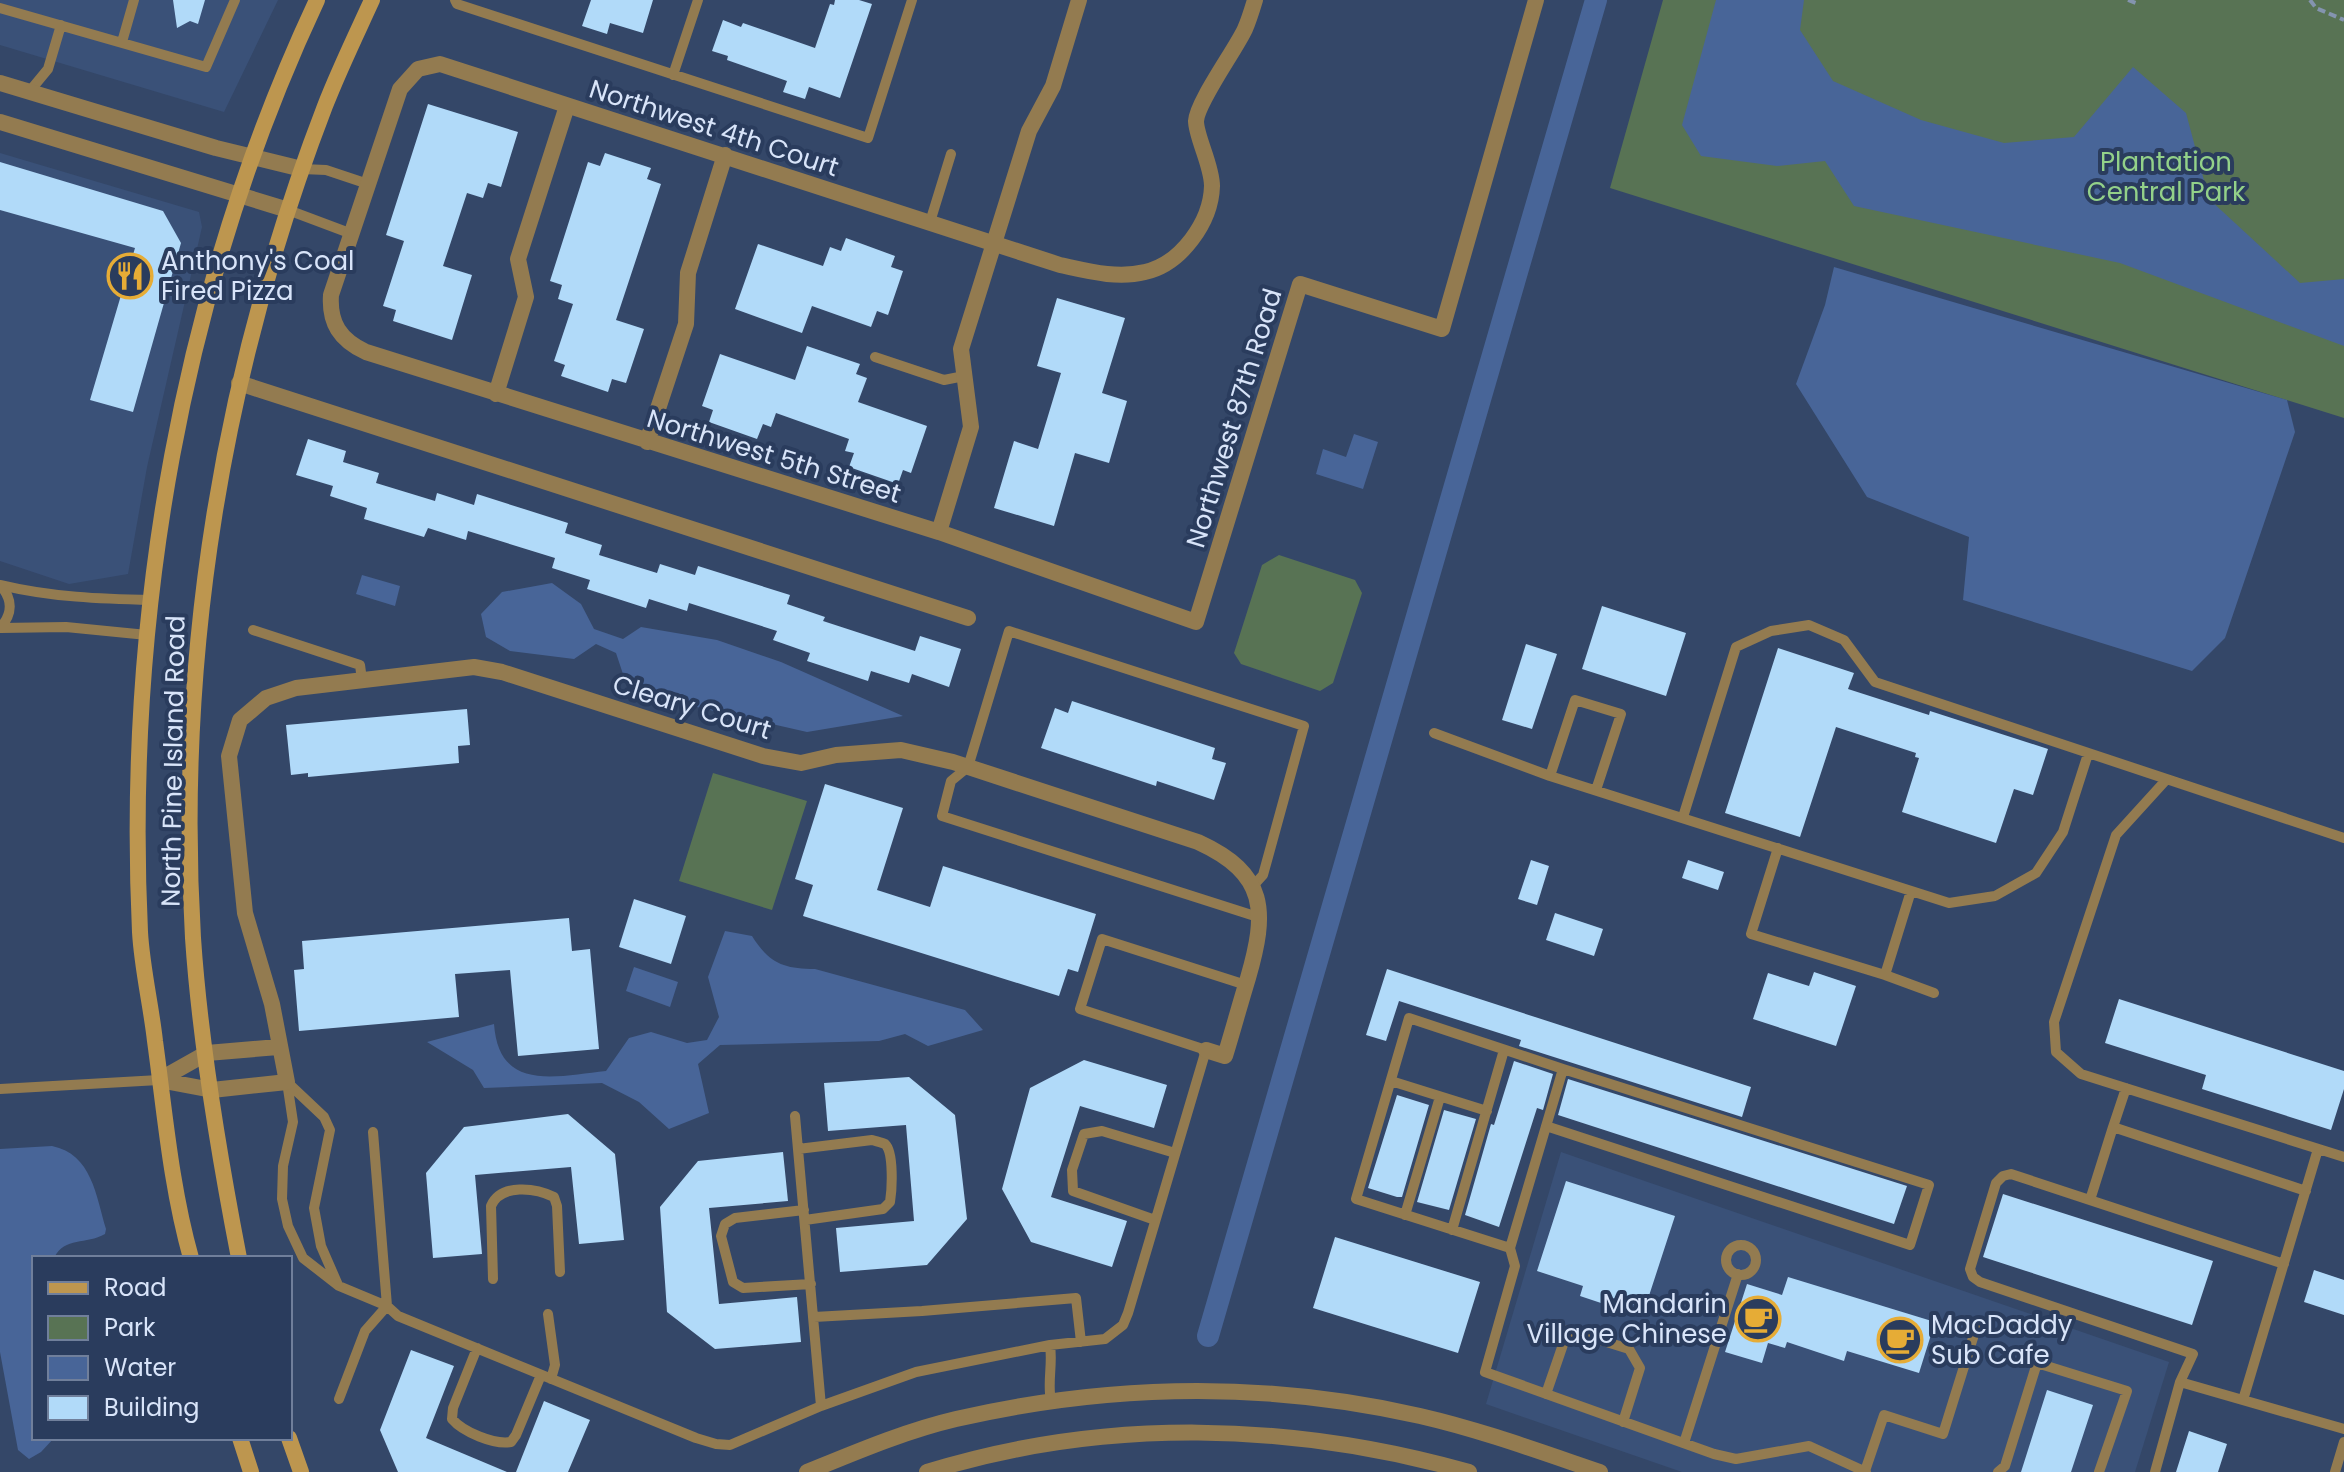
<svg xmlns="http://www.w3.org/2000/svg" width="2344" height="1472" font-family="Poppins,sans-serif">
  <rect width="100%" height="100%" fill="#344768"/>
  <path fill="#3a5178" d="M 0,0 L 278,0 L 224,112 L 0,45 Z
    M 0,153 L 199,212 L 202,227 L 147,467 L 128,574 L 69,584 L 0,561 Z
    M 1561,1152 L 2169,1362 L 2135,1472 L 1682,1472 L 1486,1404 Z"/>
  <path fill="#587354" d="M 1663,0 L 2344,0 L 2344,418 L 1610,188 Z
    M 1279,555 L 1355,580 L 1362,593 L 1333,683 L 1320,691 L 1241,664 L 1234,653 L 1262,565 Z
    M 713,773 L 807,801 L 772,910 L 679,881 Z"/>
  <path fill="#486598" d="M 1716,0 L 1804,0 L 1800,30 L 1833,81 L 1921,120 L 2004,143 L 2074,137 L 2133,67 L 2186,113 L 2209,199 L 2300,283 L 2344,279 L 2344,346 L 2120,263 L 1854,206 L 1825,161 L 1777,166 L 1701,156 L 1682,125 Z
    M 1834,267 L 2287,400 L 2295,432 L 2225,638 L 2192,671 L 1963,600 L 1969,537 L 1867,497 L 1796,384 L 1825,305 Z
    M 1354,434 L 1378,442 L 1363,489 L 1316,474 L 1323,449 L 1346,457 Z
    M 362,575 L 400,586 L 395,606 L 356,594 Z
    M 552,583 L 581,604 L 594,629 L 623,639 L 641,627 L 717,640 L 781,662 L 903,716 L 807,732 L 675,702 L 624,677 L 616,653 L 596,644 L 574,659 L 510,651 L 486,637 L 481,614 L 502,592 Z
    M 725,931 L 752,936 C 769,963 783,969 815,969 L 965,1010 L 983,1030 L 928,1046 L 905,1034 L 879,1041 L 720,1045 L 698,1064 L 709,1113 L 669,1129 L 639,1102 L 602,1083 L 484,1088 L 473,1070 L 427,1042 L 494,1024 C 499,1093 557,1076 606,1071 L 629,1038 L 651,1032 L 687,1043 L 707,1040 L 719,1017 L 708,977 Z
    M 634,967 L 678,982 L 670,1007 L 626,991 Z
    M 52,1146 C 92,1154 96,1196 106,1229 L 105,1234 C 86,1245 65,1236 54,1258 L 34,1258 L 34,1438 L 54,1438 L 41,1452 L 29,1459 L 18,1450 L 0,1352 L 0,1149 Z"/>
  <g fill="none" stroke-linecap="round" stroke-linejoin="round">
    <path stroke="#486598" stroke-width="22" d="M 1208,1336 L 1596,0"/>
  </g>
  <path fill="#b1daf9" d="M 173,0 L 205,0 L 198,24 L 190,21 L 177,28 Z
    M 591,0 L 653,0 L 643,33 L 610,23 L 607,34 L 582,26 Z
    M 835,0 L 859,0 L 872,4 L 840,98 L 809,87 L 805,99 L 783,92 L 787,81 L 727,60 L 728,56 L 712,51 L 723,20 L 741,27 L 743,23 L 815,48 L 830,4 L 834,5 Z
    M 428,104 L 518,132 L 501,187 L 488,183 L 483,198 L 467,193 L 443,266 L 472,275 L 452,340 L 393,321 L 396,310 L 383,306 L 404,241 L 386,235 Z
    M 605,153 L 651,168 L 647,179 L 661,184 L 616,320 L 644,329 L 626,383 L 612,379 L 608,392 L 561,376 L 565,365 L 554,361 L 573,304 L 558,299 L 562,285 L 550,281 L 588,162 L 600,166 Z
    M 0,162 L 163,211 L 181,243 L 133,412 L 90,400 L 135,248 L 0,210 Z
    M 846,238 L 895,256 L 891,267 L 903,271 L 888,315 L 877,311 L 871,327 L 812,306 L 802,333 L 735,309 L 758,244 L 823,266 L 830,247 L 841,251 Z
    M 1057,298 L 1125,318 L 1102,393 L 1127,401 L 1109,463 L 1075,453 L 1054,526 L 994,508 L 1014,441 L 1038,449 L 1061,373 L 1037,366 Z
    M 807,346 L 860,364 L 856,374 L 867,378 L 858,402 L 927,426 L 911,473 L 903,470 L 898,484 L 849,467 L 854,453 L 845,451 L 849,439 L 776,413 L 771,427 L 763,424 L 757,439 L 709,422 L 713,410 L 702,406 L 720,354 L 795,380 Z
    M 308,439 L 346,451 L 343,462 L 379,473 L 376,483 L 435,501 L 437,493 L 474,505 L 477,494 L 568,523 L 565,533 L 602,545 L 599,555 L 657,573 L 660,564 L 695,575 L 698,566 L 790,595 L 787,604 L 825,617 L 823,621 L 915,651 L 920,636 L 961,649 L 949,687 L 912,674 L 909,683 L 871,671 L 868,681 L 807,661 L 810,653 L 773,640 L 777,631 L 689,603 L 687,611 L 649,599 L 646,608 L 587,589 L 590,580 L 552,568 L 555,558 L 468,531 L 466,540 L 428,528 L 424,537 L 364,519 L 367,508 L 330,496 L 333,486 L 296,475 Z
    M 1602,606 L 1686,633 L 1666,696 L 1582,669 Z
    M 1526,644 L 1557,654 L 1532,729 L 1502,720 Z
    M 1778,648 L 1854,673 L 1848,689 L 1929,715 L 1930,711 L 2048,749 L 2033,795 L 2014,789 L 1996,843 L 1902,812 L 1919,758 L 1915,757 L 1916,753 L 1836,727 L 1800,837 L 1725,813 Z
    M 1072,701 L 1215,748 L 1212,759 L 1226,763 L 1214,800 L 1157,781 L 1156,786 L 1041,748 L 1055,708 L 1068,713 Z
    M 467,709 L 470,745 L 458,746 L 459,763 L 308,777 L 308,773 L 291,775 L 286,725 Z
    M 825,784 L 903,808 L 877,890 L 930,907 L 943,866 L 1096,914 L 1078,972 L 1068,969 L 1059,996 L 803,916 L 813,885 L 795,879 Z
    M 1531,860 L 1549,866 L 1537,905 L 1518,899 Z
    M 1688,860 L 1724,872 L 1718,890 L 1682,878 Z
    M 634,899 L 686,916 L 671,964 L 619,947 Z
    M 1555,913 L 1603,929 L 1594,956 L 1546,940 Z
    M 569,918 L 572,951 L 590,949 L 599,1049 L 518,1056 L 510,970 L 455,974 L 459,1017 L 299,1031 L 294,970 L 304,969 L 302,941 Z
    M 1387,969 L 1751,1087 L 1742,1117 L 1519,1046 L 1521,1040 L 1399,1001 L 1386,1041 L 1366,1035 Z
    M 1814,972 L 1856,986 L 1836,1046 L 1753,1019 L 1768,973 L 1809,986 Z
    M 2119,999 L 2344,1071 L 2344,1089 L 2331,1130 L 2202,1089 L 2206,1075 L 2105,1043 Z
    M 1084,1060 L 1167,1085 L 1154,1128 L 1080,1106 L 1051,1197 L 1127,1221 L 1112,1267 L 1031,1242 L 1002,1189 L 1030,1088 Z
    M 1514,1061 L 1553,1074 L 1543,1110 L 1537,1108 L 1499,1227 L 1465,1215 L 1491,1124 L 1494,1125 Z
    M 909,1077 L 955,1115 L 967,1219 L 927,1265 L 840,1272 L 836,1228 L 914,1221 L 906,1125 L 828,1131 L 824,1083 Z
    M 1568,1079 L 1907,1186 L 1894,1224 L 1558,1115 Z
    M 1397,1095 L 1429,1105 L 1402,1197 L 1397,1197 L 1368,1188 Z
    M 1444,1110 L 1476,1119 L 1449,1210 L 1417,1202 Z
    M 568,1114 L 615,1154 L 624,1240 L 579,1244 L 571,1167 L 475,1175 L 482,1254 L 433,1258 L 426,1173 L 464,1127 Z
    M 783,1152 L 788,1201 L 709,1208 L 719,1304 L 797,1297 L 801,1342 L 715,1349 L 667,1312 L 660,1207 L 698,1161 Z
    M 1566,1181 L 1675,1216 L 1645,1308 L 1603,1295 L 1601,1303 L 1580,1296 L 1583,1286 L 1537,1271 Z
    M 2003,1194 L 2213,1261 L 2192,1325 L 1983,1257 Z
    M 1335,1237 L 1480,1282 L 1458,1353 L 1313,1308 Z
    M 2314,1270 L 2344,1280 L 2344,1315 L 2304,1302 Z
    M 1788,1277 L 1935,1322 L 1919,1373 L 1847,1351 L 1844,1361 L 1787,1342 L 1785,1348 L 1768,1343 L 1762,1363 L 1725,1352 L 1747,1284 L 1782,1295 Z
    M 411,1350 L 454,1366 L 426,1438 L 507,1472 L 398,1472 L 380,1430 Z
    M 2047,1390 L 2093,1405 L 2071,1472 L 2021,1472 Z
    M 544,1401 L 590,1420 L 568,1472 L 516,1472 Z
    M 2189,1431 L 2227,1444 L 2218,1472 L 2176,1472 Z"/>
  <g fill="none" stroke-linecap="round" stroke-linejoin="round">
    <path stroke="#8494af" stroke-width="4" stroke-dasharray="8 4" stroke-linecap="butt" d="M 2128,0 L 2136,3 L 2137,0
      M 2310,0 L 2316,8 L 2344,20"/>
    <path stroke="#937b50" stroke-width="10" d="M 455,0 L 457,4 L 868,138 L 912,0
      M 0,8 L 206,67 L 235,0
      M 122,42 L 134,0
      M 673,75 L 698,0
      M 29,92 L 48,69 L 61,25
      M 302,169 L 326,170 L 368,184
      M 288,210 L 352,234
      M 930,222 L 951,154
      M 875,357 L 944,380 L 964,376
      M 1,585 C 51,597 101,599 152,600
      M 0,628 C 13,614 13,599 0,585
      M 1,628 L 66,627 L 147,635
      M 253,630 L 360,665 L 362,680
      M 1434,733 L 1550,776 L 1949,903 L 1995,896 L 2036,873 L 2063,832 L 2088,754
      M 1550,776 L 1575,700 L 1621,714 L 1596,790
      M 2166,780 L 2116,835 L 2054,1022 L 2056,1052 L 2081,1074 L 2344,1157
      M 1683,817 L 1736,647 L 1771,631 L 1809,625 L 1844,640 L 1875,682 L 2344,838
      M 1778,848 L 1751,934 L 1885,975
      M 1253,886 L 1263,875 L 1304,726 L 1009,631 L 968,767 L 951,781 L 942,816 L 1261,918
      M 1911,891 L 1885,975 L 1934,993
      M 1391,1081 L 1487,1111
      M 287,1082 L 293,1122 L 283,1166 L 282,1199 L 288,1226 L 303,1258 L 339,1286 L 387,1306 L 398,1316 L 696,1438 L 716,1444 L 730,1445 L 821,1406 L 916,1372 L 1050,1345 L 1105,1339 L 1123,1325 L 1128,1313 L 1206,1050 L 1080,1009 L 1102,939 L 1246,985
      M 289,1084 L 324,1117 L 330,1130 L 314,1208 L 321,1246 L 338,1285
      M 0,1089 L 159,1080
      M 795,1116 L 821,1406
      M 1546,1126 L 1910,1245 L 1929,1185 L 1563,1069 L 1510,1248 L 1515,1266 L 1485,1372 L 1714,1454 L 1736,1459 L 1809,1446 L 1866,1472
      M 2113,1127 L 2126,1088
      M 798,1149 L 872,1140 C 875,1141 883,1143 885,1144 C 894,1152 892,1190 890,1202 L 883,1209 L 805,1220
      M 2090,1200 L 2113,1127 L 2306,1191
      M 804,1210 L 735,1218 L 725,1224 L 721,1236 L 733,1282 L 743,1288 L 811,1284
      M 1405,1215 L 1440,1097
      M 1155,1220 L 1073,1191 L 1072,1170 L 1084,1134 L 1102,1131 L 1175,1153
      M 1452,1230 L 1504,1050
      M1726 1260a15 15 0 1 1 30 0a15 15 0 1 1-30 0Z
      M 1510,1248 L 1356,1199 L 1409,1018 L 1563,1069
      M 493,1279 L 491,1206 C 501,1183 536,1188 554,1197 L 557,1206 L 560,1272
      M 548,1314 L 555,1365 L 551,1379
      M 814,1317 L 922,1311 L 1076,1298 L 1081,1342
      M 1050,1345 C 1053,1365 1047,1382 1051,1401
      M 477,1348 L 453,1408 L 452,1419 C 463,1432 494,1445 511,1442 L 516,1435 L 541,1375
      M 2180,1382 L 2344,1429
      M 1546,1394 L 1568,1330 L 1629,1349 L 1640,1368 L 1623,1422
      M 339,1399 L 365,1331 L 387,1306 L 373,1132
      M 2243,1400 L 2318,1149
      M 1684,1443 L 1738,1274
      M 1865,1471 L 1884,1415 L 1943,1434 L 1977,1325
      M 1998,1472 L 2005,1466 L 2037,1363 L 2127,1391 L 2099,1472
      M 2155,1472 L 2180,1382 L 2193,1354 L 1980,1282 L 1973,1277 L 1970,1269 L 1996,1183 L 2003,1176 L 2011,1174 L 2284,1264
      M 2335,1472 L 2344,1442"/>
    <path stroke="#937b50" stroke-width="16" d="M 1255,0 C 1252,10 1249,20 1245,29 C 1236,49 1197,102 1196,121 C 1196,137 1212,165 1212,186 C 1211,222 1181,264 1145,272 C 1117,279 1088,271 1060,265 L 440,64 L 418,69 L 400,89 L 331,295 C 329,323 340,340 366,352 L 939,532 L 1196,622 L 1300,284 L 1442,329 L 1536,0
      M 239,383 L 968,618
      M 496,394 L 526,297 L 518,259 L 567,106
      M 647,442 L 686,324 L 688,273 L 725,155
      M 939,532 L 971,427 L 961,349 L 1029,131 L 1053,86 L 1079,0
      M 159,1080 L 212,1090 L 287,1082 L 272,1004 L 245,913 L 229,756 L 240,720 L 266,698 L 296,688 L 474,667 L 502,672 L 763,756 L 801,763 L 836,755 L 901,750 L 953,762 L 1198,842 C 1268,874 1267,912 1248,978 C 1240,1004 1233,1030 1225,1056 L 1206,1050
      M 159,1080 L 207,1053 L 278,1047"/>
    <path stroke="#937b50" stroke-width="16" d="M 0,83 L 216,148 L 302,169
      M 0,122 L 288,210
      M 807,1472 C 856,1452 905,1431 956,1419 C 1109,1384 1266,1381 1420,1416 C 1481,1430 1541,1452 1600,1472
      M 927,1472 C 1105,1417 1291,1422 1469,1472"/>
    <path stroke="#bd964f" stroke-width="16" d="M 191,1258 C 171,1187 165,1114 155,1041 C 151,1005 142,968 140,932 C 125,615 182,288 317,0
      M 239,1258 C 219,1155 200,1042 193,938 C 176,654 223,371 325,106 C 339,70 356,35 372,0
      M 240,1438 L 251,1472
      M 289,1438 L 301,1472"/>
  </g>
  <defs>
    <g id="restaurant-ring" transform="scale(2.3)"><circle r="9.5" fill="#2a3c5d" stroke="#e6ac36" stroke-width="1.5"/><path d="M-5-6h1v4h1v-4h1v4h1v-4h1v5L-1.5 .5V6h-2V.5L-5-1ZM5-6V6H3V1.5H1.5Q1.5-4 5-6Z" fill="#e6ac36"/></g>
    <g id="cafe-ring" transform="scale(2.3)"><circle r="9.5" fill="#2a3c5d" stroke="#e6ac36" stroke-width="1.5"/><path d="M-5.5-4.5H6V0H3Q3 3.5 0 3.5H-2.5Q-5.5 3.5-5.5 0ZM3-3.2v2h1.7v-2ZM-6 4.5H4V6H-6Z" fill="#e6ac36"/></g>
  </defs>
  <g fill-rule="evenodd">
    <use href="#restaurant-ring" x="130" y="276"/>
    <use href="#cafe-ring" x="1758" y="1319"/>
    <use href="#cafe-ring" x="1900" y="1340"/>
  </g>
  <g text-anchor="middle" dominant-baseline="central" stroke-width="8" stroke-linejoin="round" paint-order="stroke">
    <g font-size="26" fill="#d8e4f9" stroke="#2a3c5d">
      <text transform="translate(714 128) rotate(18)">Northwest 4th Court</text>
      <text transform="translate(1234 418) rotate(-73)">Northwest 87th Road</text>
      <text transform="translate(774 456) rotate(17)">Northwest 5th Street</text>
      <text transform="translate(692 707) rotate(17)">Cleary Court</text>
      <text transform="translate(173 761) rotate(-89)">North Pine Island Road</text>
    </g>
    <g font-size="26" fill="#93d189" stroke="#2a3c5d">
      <text x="2166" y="162">Plantation<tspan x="2166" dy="30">Central Park</tspan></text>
    </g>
    <g font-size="26" fill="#d8e4f9" stroke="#2a3c5d" text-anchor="start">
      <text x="161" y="261">Anthony's Coal<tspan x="161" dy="30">Fired Pizza</tspan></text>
      <text x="1727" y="1304" text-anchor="end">Mandarin<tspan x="1727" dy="30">Village Chinese</tspan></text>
      <text x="1931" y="1325">MacDaddy<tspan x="1931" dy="30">Sub Cafe</tspan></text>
    </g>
  </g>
  <rect x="32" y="1256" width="260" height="184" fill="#2a3c5d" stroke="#707f9b" stroke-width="2"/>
  <rect x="48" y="1282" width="40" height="12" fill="#bd964f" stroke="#707f9b" stroke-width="2"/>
  <text x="104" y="1296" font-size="24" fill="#d8e4f9">Road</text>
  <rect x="48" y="1316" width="40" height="24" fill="#587354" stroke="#707f9b" stroke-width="2"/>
  <text x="104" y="1336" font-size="24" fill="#d8e4f9">Park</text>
  <rect x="48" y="1356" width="40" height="24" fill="#486598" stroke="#707f9b" stroke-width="2"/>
  <text x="104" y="1376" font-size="24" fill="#d8e4f9">Water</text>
  <rect x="48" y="1396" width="40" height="24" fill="#b1daf9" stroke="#707f9b" stroke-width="2"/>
  <text x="104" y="1416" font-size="24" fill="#d8e4f9">Building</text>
</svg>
